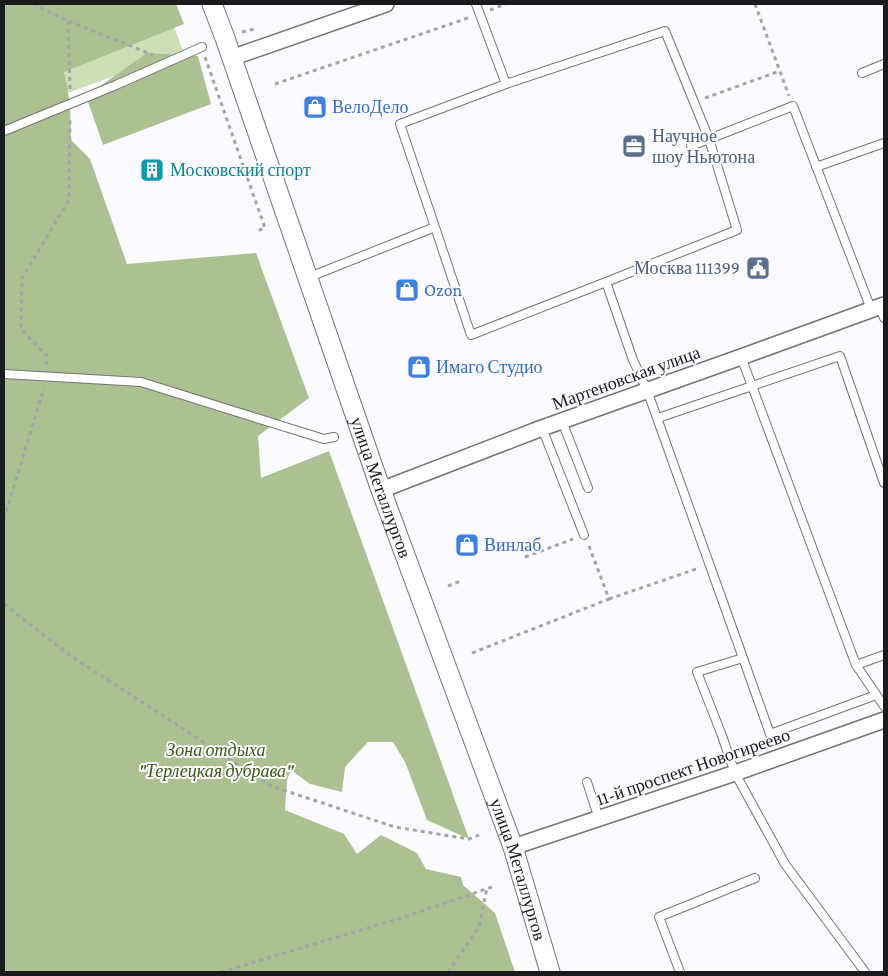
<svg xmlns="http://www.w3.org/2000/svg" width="888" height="976" font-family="'Crimson Pro',serif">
  <rect width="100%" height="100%" fill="#fbfbff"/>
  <path fill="#cddeb7" d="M 4,4 L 166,4 L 183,51 L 4,116 Z"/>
  <path fill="#acc091" d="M 4,4 L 176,4 L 184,24 L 64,72 L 70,104 L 71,140 L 90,159 L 127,264 L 256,253 L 309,398 L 258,436 L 261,478 L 329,451 L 469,839 L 427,820 L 405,762 L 393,742 L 368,742 L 345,767 L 342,792 L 310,784 L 291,770 L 287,780 L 285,810 L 344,834 L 357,854 L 381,835 L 417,853 L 426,869 L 461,877 L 463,885 L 495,913 L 515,972 L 4,972 Z
    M 147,53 L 198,56 L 211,104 L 103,145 L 86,96 Z"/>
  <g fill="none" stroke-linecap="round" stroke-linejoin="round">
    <g stroke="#737477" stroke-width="10">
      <path id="service" d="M 862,73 L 884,64
        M 506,84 L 665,31 L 709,139 L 793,106 L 871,309
        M 4,131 L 116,85 L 202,47
        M 691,146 L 709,139 L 737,230 L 606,282 L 633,360 L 647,390 L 743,658 L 697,672 L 721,733 L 735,773 L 785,864 L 865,972
        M 816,167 L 884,143
        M 435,227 L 400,124 L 506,84 L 476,4
        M 307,278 L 435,227 L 471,335 L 606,282
        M 880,306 L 884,318
        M 741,357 L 752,386 L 840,356 L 884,483
        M 4,374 L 141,382 L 324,439 L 334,437
        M 658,418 L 752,386 L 856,665 L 884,655
        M 562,421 L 588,488
        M 542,428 L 584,535
        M 743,658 L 770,734 L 876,695
        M 856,665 L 884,706
        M 587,782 L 599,819
        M 680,972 L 659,917 L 755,878"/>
    </g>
    <g stroke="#737477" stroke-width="18">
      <path id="minor" d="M 231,58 L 386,4
        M 381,490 L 542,428 L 741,357 L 884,305
        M 513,847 L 735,773 L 884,720"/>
    </g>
    <g stroke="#737477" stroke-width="21">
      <g id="tertiary">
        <path id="s1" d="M 212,4 L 225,38 L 381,490 L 513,847 L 550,972"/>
      </g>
    </g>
    <path stroke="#a4a5a7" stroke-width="3" stroke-dasharray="4 4" stroke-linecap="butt" d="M 33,4 L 68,21 L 153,55
      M 755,4 L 789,96
      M 490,10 L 506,4
      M 68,21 L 70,90
      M 242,32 L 254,29
      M 205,57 L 265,228 L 257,231
      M 275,84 L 468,18
      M 705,98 L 780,71
      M 47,365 L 47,356 L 21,329 L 22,278 L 69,200 L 70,117
      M 4,519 L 44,388
      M 525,557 L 573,539
      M 448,586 L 461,581
      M 609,599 L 699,568
      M 4,604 L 68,654 L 271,786 L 395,827 L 469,839 L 479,835
      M 472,653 L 609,599 L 589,546
      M 221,972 L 401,918 L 495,886
      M 448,972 L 479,927 L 487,888"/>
    <use href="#service" stroke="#fff" stroke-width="8"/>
    <use href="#minor" stroke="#fff" stroke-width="15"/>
    <use href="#tertiary" stroke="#fff" stroke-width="19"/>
  </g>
  <defs>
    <g id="shop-square" transform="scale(1.25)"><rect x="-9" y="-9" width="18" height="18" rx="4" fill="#3f7fe0" stroke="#fbfbff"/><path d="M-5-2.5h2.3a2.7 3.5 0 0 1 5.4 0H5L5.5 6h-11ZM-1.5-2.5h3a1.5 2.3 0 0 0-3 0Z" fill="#fff"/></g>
    <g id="office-square" transform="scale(1.25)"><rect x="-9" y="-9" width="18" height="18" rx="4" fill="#5c6f8a" stroke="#fbfbff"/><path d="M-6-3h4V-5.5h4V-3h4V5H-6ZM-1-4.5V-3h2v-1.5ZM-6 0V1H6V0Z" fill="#fff"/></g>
    <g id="building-square" transform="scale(1.25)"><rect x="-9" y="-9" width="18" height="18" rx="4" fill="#0f9aa8" stroke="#fbfbff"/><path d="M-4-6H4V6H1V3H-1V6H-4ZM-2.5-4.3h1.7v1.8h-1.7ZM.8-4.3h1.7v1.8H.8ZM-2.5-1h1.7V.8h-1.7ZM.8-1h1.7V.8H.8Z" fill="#fff"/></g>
    <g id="civic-square" transform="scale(1.25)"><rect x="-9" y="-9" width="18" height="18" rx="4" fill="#5c6f8a" stroke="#fbfbff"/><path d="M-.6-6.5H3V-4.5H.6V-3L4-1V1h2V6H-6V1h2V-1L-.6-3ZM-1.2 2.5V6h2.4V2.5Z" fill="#fff"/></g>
  </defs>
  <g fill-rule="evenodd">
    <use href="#shop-square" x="315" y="107"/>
    <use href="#office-square" x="634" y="146"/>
    <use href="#building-square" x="152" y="170"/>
    <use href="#civic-square" x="758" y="268"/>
    <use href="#shop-square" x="407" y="290"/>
    <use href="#shop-square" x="419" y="367"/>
    <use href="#shop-square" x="467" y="545"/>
  </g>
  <g text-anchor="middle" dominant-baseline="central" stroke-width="4" stroke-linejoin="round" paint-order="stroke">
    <g font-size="18" fill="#366cbe" stroke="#fbfbff" text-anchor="start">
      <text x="332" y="107">ВелоДело</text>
      <text x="424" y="290">Ozon</text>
      <text x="436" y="367">Имаго Студио</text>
      <text x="484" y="545">Винлаб</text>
    </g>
    <g font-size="18" fill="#4e5e75" stroke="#fbfbff" text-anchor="start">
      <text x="652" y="136">Научное<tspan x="652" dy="21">шоу Ньютона</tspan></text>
      <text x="740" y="268" text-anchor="end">Москва 111399</text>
    </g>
    <g font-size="18" fill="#0d838f" stroke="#fbfbff" text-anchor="start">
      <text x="170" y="170">Московский спорт</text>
    </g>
    <g font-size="18" fill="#1a1b1c" stroke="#fbfbff">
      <text transform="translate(626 378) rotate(-20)">Мартеновская улица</text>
      <text stroke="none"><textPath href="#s1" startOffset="512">улица Металлургов</textPath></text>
      <text transform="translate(693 767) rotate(-19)">11-й проспект Новогиреево</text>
      <text stroke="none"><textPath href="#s1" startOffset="918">улица Металлургов</textPath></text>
    </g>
    <g font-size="18" font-style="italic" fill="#425914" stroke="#fbfbff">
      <text x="216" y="750">Зона отдыха<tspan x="216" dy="21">"Терлецкая дубрава"</tspan></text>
    </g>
  </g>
  <rect width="888" height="976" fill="none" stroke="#1a1b1c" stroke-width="10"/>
</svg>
